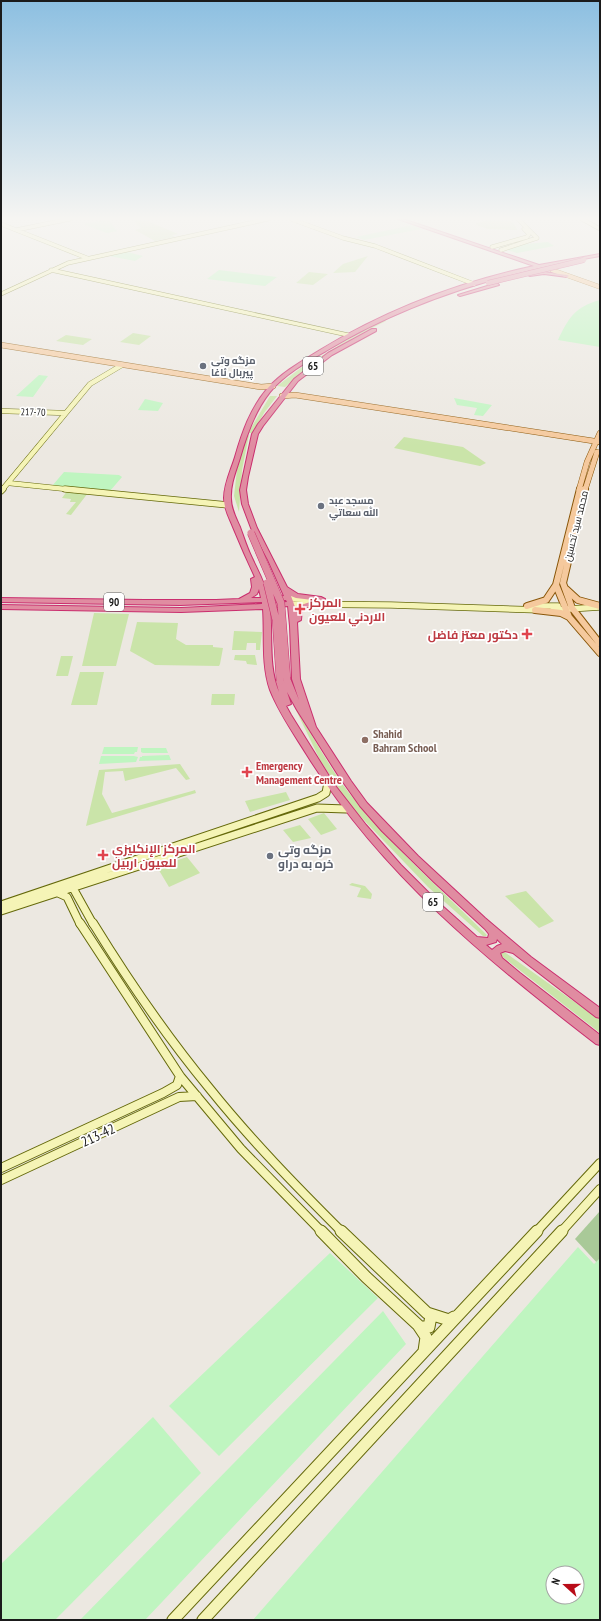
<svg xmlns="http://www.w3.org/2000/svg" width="601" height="1621" font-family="'PT Sans Narrow',Cairo,sans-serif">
  <rect width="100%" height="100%" fill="#ece8e1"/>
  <path fill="#cae4a9" d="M 132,219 L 143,219 L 178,234 L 172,235 L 175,237 L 155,241 L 135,230 L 141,228 Z
    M 496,219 C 506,219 513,219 517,230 L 488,229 L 476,225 L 476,223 Z
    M 368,256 L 355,272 L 333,273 L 343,264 Z
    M 309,272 L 328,274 L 313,285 L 296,283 Z
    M 385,320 L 386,321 L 353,338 L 309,366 L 307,365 L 350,338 Z
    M 133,333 L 151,336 L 139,345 L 120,342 Z
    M 66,335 L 92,339 L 83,345 L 56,341 Z
    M 302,367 L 307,368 L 285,387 L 277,386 Z
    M 270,396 L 277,396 L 264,413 L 253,433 L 248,433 Z
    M 249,435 L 242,470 L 239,512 L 234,496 L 237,470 L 245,439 Z
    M 404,437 L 463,447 L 486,463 L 480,466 L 394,448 Z
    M 67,491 L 88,493 L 71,515 L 66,514 L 76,502 L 70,502 L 71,499 L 62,498 Z
    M 94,613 L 129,614 L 116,666 L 82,666 Z
    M 137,622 L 178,623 L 176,639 L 186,645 L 213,645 L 213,647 L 223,648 L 220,664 L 219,666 L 155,665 L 130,651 Z
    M 234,631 L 262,632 L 260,650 L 256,650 L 256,643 L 247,643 L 246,650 L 232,650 Z
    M 235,655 L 255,655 L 257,665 L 247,664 L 246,661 L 234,660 Z
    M 61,656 L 73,656 L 68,676 L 56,676 Z
    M 80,672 L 104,672 L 97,705 L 71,705 Z
    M 212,694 L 235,694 L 234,705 L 211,705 Z
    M 295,708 C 313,736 329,767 349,793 C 390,844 440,889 487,935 L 486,936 L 483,936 L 428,887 L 360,816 L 341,793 L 320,760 Z
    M 180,764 L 190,779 L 186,780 L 176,768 L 125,781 L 123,771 L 105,772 L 102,794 L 112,813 L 192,791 L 195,790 L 196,793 L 86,826 L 99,770 Z
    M 286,792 L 290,800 L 250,812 L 245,801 Z
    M 324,813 L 337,829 L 321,835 L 308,819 Z
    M 300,825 L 311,838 L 293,842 L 283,830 Z
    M 187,857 L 200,873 L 169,887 L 157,867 Z
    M 352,883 L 365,886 L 372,894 L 371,899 L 357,897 L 361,888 L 349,885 Z
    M 526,891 L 554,921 L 539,928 L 505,896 Z
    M 503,951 L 600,1020 L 600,1033 L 499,954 Z"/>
  <path fill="#a9c998" d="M 600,1211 L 600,1266 L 575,1239 Z"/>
  <path fill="#bff5c0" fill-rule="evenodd" d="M 108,219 L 117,231 L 107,233 L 83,224 Z
    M 413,225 L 421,229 L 364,240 L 356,237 Z
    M 548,242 L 554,246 L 517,253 L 507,250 L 525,244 Z
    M 123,251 L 143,256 L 135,261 L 104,255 Z
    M 219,270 L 277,277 L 265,286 L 207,279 Z
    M 600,300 L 600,347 L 558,340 C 569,317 575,307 600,300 Z
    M 39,375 L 48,376 L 33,397 L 16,396 Z
    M 454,398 L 492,405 L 483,416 L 474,415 L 477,408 L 457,405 Z
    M 145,399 L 163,403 L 158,411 L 138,410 Z
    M 64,472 L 119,475 L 122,477 L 110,491 L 52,486 Z
    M 104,747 L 138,747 L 137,752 L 135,752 L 134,754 L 102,754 Z
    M 141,748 L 166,748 L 168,753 L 143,753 L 141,752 Z
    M 169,755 L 171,760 L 139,761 L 140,757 L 142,757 L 142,756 Z
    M 101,756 L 134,756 L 138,757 L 136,762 L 99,764 Z
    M 578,1247 L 594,1264 L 600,1258 L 600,1620 L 253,1620 ZM 553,1573 L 577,1573 L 577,1597 L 553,1597 Z
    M 330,1253 L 378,1298 L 219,1456 L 169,1406 Z
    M 383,1311 L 406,1344 L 145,1620 L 80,1620 Z
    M 153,1417 L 201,1473 L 55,1620 L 1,1620 L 1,1564 Z"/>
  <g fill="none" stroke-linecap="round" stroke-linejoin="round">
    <g stroke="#65690b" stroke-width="4.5">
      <path id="secondary-far5" d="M 291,219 L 343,238 L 375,246 L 474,284
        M 582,219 L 600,229
        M 1,224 L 87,258
        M 16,230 L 70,219
        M 492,247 L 527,237 L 529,234 L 524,229
        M 501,250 L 537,238 L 518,219
        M 51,270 L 348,335
        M 1,294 L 68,263 L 268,219"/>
    </g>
    <g stroke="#65690b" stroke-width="5.5">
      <path id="secondary-far4" d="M 1,411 L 65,413
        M 8,483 L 75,490
        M 2,490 L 90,384 L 122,365"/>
    </g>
    <g stroke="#65690b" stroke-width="7">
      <path id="secondary-far3" d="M 65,489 L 228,505
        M 1,491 L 3,489
        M 289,598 L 310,599
        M 291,604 L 391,605 L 540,610
        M 534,606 L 558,606
        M 553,610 L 600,607"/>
    </g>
    <g stroke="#65690b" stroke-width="9">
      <path id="secondary-far2" d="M 73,888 L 93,924
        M 58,893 L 67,897 L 80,924
        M 1,905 L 318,798 L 326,793 L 328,782
        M 1,911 L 317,808 L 346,809"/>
    </g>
    <g stroke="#65690b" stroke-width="10">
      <path id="secondary-far1" d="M 80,923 L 180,1076 L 241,1149 L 322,1232
        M 93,923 C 128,980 167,1037 210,1089 C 251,1140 296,1186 342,1232
        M 1,1168 L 163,1093 L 177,1085 L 180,1076
        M 1,1180 L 179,1097 L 197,1096
        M 536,1232 L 600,1163
        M 561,1232 L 600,1189"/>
    </g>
    <g stroke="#65690b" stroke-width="13">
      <path id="secondary" d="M 321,1231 L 366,1277 L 418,1325 L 426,1337 L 424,1351
        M 341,1231 L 427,1313 L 449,1320 L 454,1317
        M 420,1327 L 429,1327 L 431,1316
        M 173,1620 L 537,1231
        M 203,1620 L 562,1231"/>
    </g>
    <g stroke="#895609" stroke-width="5">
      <path id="primary-far2" d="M 552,270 L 600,287"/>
    </g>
    <g stroke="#895609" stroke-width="6">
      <path id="primary-far1" d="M 1,345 L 261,387 L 273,386
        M 282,396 L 295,395 L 600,442
        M 579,490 L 587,462 L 600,433
        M 585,490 L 597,452"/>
    </g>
    <g stroke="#895609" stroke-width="8">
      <path id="primary" d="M 580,489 L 556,585 L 569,617 L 600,653
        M 585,489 L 563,583 L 572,608 L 600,644
        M 566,589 L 578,600 L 600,606
        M 527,606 L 546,600 L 556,585
        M 535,610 L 561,613 L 569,617"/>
    </g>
    <g stroke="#ca2e6e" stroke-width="2">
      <path id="highway" d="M 398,219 L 403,219 L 539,265 L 600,254 L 600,256 C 505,272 410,300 326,351 C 306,362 284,375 270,392 C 255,411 247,434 240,458 C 236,471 230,485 231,499 C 231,509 236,518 240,527 C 244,538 247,548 252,558 C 258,571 265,583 268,597 L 284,596 L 268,560 L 251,528 L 242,504 L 240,490 L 252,434 L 258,424 L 294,379 L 328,353 L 372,329 L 376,329 L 376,331 L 332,355 L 298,381 L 263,426 L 258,434 L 248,477 L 246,490 L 248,504 L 257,528 L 287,587 L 298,594 L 321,597 L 325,599 L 321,601 L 296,598 L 291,596 L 295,607 L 310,602 L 314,604 L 302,609 L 301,620 L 297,622 L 300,679 L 316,727 L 351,781 L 367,803 L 418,856 L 485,918 L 531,957 L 600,1008 L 600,1018 L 596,1017 L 513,953 L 505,951 L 500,953 L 502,958 L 520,973 L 600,1035 L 600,1045 L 596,1044 C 485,958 383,876 307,755 C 294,734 279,713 270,690 C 261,664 265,635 263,609 L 181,612 L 1,609 L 1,605 L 181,608 L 262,604 L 262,602 L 180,605 L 1,602 L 1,598 L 144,600 L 216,600 L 239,599 L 250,593 L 252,587 L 251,579 L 255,577 C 247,560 240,544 233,527 C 229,517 224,509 224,498 C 224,484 231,470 235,457 C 242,433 250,409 267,389 C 281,373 302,361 320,350 C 386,310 459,282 534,266 ZM 259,589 L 261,598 L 251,598 L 257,594 ZM 286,600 L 287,602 L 269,604 L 269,601 ZM 288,606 L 290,626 L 292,679 L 299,700 L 290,678 L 277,679 L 276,681 L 279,692 C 268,666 273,636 270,608 ZM 287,692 L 297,710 L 338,775 L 360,806 L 382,831 L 434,882 L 485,929 L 489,934 L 488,938 L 477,937 L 439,903 L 401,865 L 366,825 L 334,784 L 291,715 L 286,706 L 291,704 ZM 497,939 L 502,944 L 497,946 L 492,950 L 486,945 L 496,942 Z
        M 544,272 L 567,275 L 569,276 L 567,277 L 544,274 L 530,276 L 528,275 Z
        M 497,283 L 499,285 L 460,296 L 458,295 Z"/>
    </g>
    <use href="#secondary-far5" stroke="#f5f4b6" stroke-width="3.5"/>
    <use href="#secondary-far4" stroke="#f5f4b6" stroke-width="4.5"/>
    <use href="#secondary-far3" stroke="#f5f4b6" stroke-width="5.5"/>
    <use href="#secondary-far2" stroke="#f5f4b6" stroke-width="7"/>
    <use href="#secondary-far1" stroke="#f5f4b6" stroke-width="8"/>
    <use href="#secondary" stroke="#f5f4b6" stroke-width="11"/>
    <use href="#primary-far2" stroke="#f5c99d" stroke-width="4"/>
    <use href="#primary-far1" stroke="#f5c99d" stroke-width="5"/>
    <use href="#primary" stroke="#f5c99d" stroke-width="6"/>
    <use href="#highway" fill="#e08ca1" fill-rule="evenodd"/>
    <g stroke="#ca2e6e" stroke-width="5.5" stroke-linecap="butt">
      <path id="highway-bridge-far1" d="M 488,283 L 584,260"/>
    </g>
    <g stroke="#ca2e6e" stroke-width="8" stroke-linecap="butt">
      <path id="highway-bridge" d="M 251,533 L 281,603 L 287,680
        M 267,583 L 276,620 L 280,681"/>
    </g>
    <use href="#highway-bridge-far1" stroke="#e08ca1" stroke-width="4.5"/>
    <use href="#highway-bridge" stroke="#e08ca1" stroke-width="7"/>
  </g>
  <linearGradient id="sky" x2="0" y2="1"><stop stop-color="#8cbfe1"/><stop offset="0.49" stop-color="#f6f5f2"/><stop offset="1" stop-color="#f6f5f2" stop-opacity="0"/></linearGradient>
  <rect width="601" height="446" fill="url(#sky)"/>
  <g fill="#6b7280" stroke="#fff" stroke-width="1.5">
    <circle cx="203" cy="366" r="4"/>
    <circle cx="321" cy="506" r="4"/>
    <circle cx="270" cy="856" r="4"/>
  </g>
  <g fill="#e0444e" stroke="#fff" stroke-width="1.5">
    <path d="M298 603h4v4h4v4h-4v4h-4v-4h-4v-4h4z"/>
    <path d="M525 628h4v4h4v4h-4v4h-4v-4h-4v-4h4z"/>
    <path d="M245 766h4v4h4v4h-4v4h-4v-4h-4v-4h4z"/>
    <path d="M101 849h4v4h4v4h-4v4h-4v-4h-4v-4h4z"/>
  </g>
  <circle fill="#8d6e63" stroke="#fff" stroke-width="1.5" cx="365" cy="740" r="4"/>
  <g text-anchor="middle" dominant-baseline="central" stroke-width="3.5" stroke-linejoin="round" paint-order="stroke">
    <g font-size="10" font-weight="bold" fill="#5b616d" stroke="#fff" text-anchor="start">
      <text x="211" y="360">مزگه وتى<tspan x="211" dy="12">پيربال ئاغا</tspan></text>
      <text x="329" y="500">مسجد عبد<tspan x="329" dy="12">الله سعاتي</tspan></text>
    </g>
    <g font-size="10" fill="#1b1b1b" stroke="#fff">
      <text transform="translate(33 412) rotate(1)">217-70</text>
      <text transform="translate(576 526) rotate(-76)">محمد سید تحسین</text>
    </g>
    <g fill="#fff" stroke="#5f5f5f" stroke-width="1">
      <rect x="303" y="357" width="20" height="18" rx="3"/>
      <rect x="104" y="593" width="20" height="18" rx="3"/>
      <rect x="423" y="893" width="20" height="18" rx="3"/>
    </g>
    <g font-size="11" font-weight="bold" fill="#1b1b1b">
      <text x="313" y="366">65</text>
      <text x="114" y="602">90</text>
      <text x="433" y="902">65</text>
    </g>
    <g font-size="12" font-weight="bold" fill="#be3a42" stroke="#fff" text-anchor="start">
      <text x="309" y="602">المركز<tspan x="309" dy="14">الاردني للعيون</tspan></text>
      <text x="518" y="634" text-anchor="end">دكتور معتز فاضل</text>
      <text x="256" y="765">Emergency<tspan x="256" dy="14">Management Centre</tspan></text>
      <text x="112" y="848">المركز الإنكليزي<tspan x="112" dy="14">للعيون اربيل</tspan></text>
    </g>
    <g font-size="12" font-weight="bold" fill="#785e54" stroke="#fff" text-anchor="start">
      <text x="373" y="733">Shahid<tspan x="373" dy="14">Bahram School</tspan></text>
    </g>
    <g font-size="12" font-weight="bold" fill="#5b616d" stroke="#fff" text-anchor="start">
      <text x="278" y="849">مزگه وتى<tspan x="278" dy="14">خره به دراو</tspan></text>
    </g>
    <g font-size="14" fill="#1b1b1b" stroke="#fff">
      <text transform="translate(98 1135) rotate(-25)">213-42</text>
    </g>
  </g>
  <rect width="601" height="1621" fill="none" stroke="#1b1b1b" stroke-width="4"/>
  <g transform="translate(565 1585) rotate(291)"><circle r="19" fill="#ffffff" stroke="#a4a4a4"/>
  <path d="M0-3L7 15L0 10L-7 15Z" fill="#b90c18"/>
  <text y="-6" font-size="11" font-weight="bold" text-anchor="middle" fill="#1b1b1b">N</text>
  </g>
</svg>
